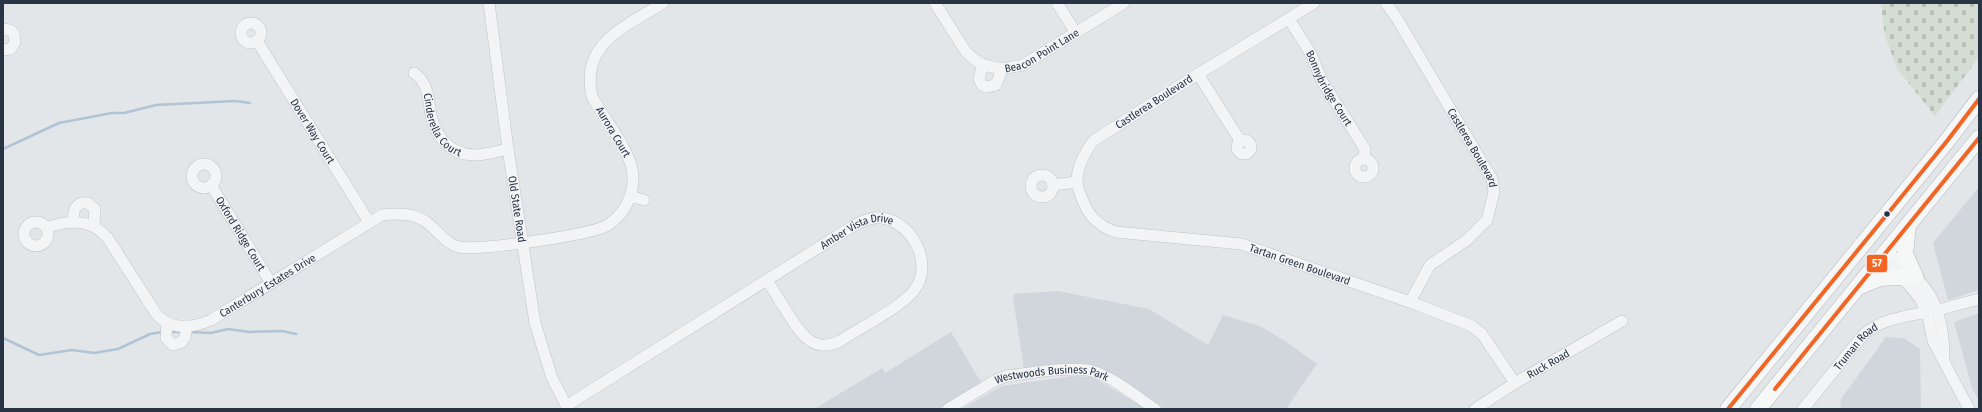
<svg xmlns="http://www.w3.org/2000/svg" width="1982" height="412" font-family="'Fira Sans Condensed',sans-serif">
  <defs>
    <pattern id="cemetery-stones" width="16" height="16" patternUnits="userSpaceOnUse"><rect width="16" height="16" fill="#d4ddd3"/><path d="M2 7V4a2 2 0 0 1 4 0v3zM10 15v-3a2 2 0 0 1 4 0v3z" fill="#b6beb6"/></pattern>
  </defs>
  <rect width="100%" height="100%" fill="#e3e6e9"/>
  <path fill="#d1d6dc" d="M 1978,188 L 1979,290 L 1948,300 L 1933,243 Z
    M 1058,291 L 1149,309 L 1208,345 L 1223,315 L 1260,326 L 1288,343 L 1317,364 L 1286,409 L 1165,409 L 1116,377 L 1024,369 L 1013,298 L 1014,294 Z
    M 1979,313 L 1979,401 L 1972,388 L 1954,322 Z
    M 951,332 L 981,382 L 939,409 L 814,409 L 882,368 L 885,373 Z
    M 1886,337 L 1904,338 L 1920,349 L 1921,409 L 1840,409 L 1841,399 Z
    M 1072,376 L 1093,377 L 1146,409 L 962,409 L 1002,386 Z"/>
  <path fill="url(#cemetery-stones)" d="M 1881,3 L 1979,3 L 1979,57 L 1935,116 L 1898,70 L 1885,36 Z"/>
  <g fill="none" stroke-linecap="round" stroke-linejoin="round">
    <path stroke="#afc4d6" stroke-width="2.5" d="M 3,149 L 59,123 L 112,113 L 124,113 L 156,105 L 235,101 L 250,103
      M 170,332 L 181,332
      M 188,332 L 211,333 L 228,329 L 249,332 L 282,331 L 296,334
      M 3,338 L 39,355 L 72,350 L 94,353 L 118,349 L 150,334 L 163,332"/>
    <g stroke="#c1c4c7" stroke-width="12">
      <g id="minor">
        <path id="s1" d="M 489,3 L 508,149 L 535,323 L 552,378 L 568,409"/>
        <path id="s2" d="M 935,3 L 966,52 L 979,63 L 988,66 L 1002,69 L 1023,65 L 1124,3"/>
        <path d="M 1057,3 L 1076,33"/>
        <path id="s3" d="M 1314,3 L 1198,74 L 1093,141 C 1085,153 1077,166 1077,181 C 1077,186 1079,191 1081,196 C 1087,214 1097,226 1116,232 L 1241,244 L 1410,302 L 1470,325 L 1482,334 L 1515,383"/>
        <path id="s4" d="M 1386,3 L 1396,17 L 1492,179 L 1494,192 L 1487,220 L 1467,240 L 1430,265 L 1410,302"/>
        <path id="s5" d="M 1289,19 L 1311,54 L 1322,81 L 1365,149 L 1364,159"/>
        <circle cx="251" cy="33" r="10"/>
        <path d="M 3,29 C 12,29 15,34 15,42 L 11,49 L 3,50"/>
        <path id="s6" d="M 257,41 L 369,222"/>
        <path d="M 983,64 L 979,79 L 982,85 L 986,87 L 996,85 L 1002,69"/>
        <path id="s7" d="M 414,73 C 427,82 428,95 430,109 C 433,133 448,155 475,155 C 486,155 498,151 508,149"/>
        <path d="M 1198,74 L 1241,142"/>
        <circle cx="1244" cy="147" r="7"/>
        <circle cx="1364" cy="168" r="9"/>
        <circle cx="204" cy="176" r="12"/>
        <circle cx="1042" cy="186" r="11"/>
        <path id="s8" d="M 211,185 L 271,283"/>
        <path d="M 1053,185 L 1077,182"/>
        <path d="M 630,196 L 644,200"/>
        <path d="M 74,221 C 72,210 77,201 88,203 L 95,209 L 94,226"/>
        <circle cx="36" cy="234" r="12"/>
        <path id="s9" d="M 46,228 C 68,220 89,218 107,237 L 157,315 C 172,331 192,328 211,320 L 382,215 C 398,213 417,213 430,225 C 439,233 447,244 459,247 C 479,251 591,235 608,225 C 624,214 634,196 633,176 C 631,148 604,121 592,96 C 580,43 625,27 663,3"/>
        <path d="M 1887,252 C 1929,285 1944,305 1944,359"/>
        <path d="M 1880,260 L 1907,283 L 1919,297 L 1927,312 L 1933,341 L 1969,409"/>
        <path d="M 1938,310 L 1979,299"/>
        <path d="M 167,324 L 166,338 L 173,345 L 182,342 L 185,337 L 187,326"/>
        <path id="s10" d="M 566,406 L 853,226 C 862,221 871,217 882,218 C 911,222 932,260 917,286 C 907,305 859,328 840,341 C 812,355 799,331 787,312 C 780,301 773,290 767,280"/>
        <path id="s11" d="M 948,409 L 996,380 L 1007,376 C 1028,373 1073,366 1092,371 C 1113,377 1137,397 1155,409"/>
        <path id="s12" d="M 1475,409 L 1515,383 L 1622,321"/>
        <path id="s13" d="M 1803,409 L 1863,335 C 1881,319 1903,317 1927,312"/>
      </g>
    </g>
    <g stroke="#b5b9be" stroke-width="17">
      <path id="highway" d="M 1908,226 L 1905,254 L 1915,276
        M 1861,286 L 1880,278 L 1900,277
        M 1728,409 L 1947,141 L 1979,99
        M 1758,409 L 1979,138"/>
    </g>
    <use href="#minor" stroke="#f3f4f5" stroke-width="11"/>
    <use href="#highway" stroke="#f6f7f7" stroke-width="16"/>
    <g stroke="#f1f4f8" stroke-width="7">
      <path id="bus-1" d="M 1775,389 L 1979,138
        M 1728,409 L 1947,141 L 1979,99"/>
    </g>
    <use href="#bus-1" stroke="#f26522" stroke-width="4"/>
  </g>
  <circle fill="#283444" stroke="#f1f4f8" stroke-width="1.5" cx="1887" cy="214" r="3.5"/>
  <g text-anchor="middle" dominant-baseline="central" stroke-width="3" stroke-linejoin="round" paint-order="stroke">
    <g font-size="11" fill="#283444" stroke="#f1f4f8">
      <text stroke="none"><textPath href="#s2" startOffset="143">Beacon Point Lane</textPath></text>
      <text stroke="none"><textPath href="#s5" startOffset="80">Bonnybridge Court</textPath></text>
      <text transform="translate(1154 102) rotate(-33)">Castlerea Boulevard</text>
      <text stroke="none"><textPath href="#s7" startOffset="61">Cinderella Court</textPath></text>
      <text stroke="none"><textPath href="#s6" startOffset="106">Dover Way Court</textPath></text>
      <text transform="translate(613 132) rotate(59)">Aurora Court</text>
      <text stroke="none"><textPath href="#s4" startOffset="169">Castlerea Boulevard</textPath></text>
      <text stroke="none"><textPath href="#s1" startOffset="208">Old State Road</textPath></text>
      <text stroke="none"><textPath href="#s8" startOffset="57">Oxford Ridge Court</textPath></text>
      <text stroke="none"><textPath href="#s10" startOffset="341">Amber Vista Drive</textPath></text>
      <text stroke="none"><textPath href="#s3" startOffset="560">Tartan Green Boulevard</textPath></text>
      <text stroke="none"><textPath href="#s9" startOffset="283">Canterbury Estates Drive</textPath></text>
      <text stroke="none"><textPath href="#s13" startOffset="82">Truman Road</textPath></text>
      <text stroke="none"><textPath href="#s12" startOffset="86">Ruck Road</textPath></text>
      <text stroke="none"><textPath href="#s11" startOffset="113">Westwoods Business Park</textPath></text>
    </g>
  </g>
  <rect stroke="#f1f4f8" stroke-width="1.5" x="1866" y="254" width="22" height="19" rx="4" fill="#f26522"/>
  <g font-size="11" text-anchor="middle" font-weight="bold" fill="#fff">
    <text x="1877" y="267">57</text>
  </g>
  <rect width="1982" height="412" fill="none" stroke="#283444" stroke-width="8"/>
</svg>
